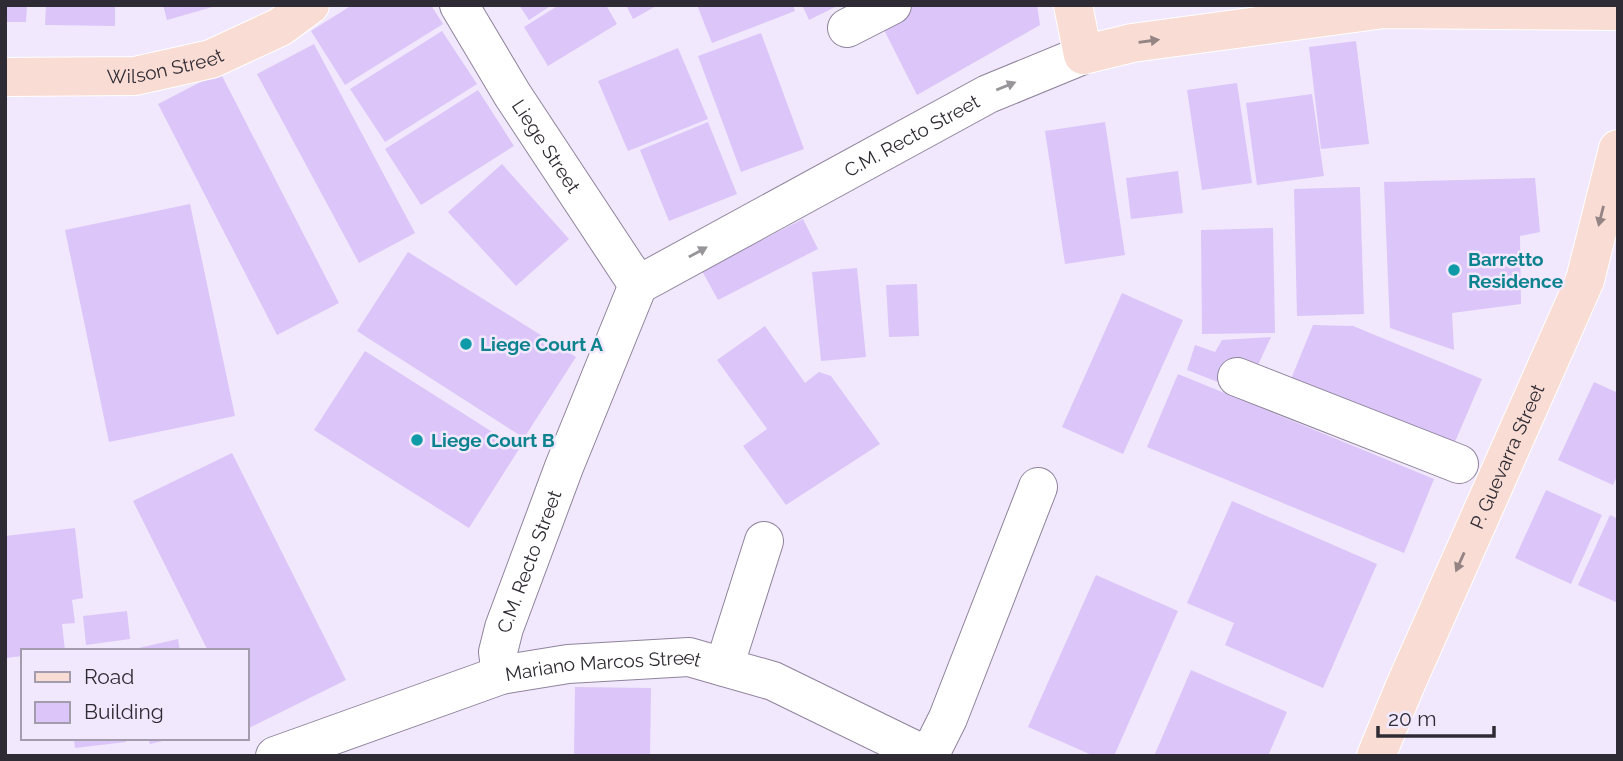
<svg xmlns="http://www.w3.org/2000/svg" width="1623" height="761" font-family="Raleway,sans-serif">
  <rect width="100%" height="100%" fill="#f1e8fd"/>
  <path fill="#dcc5f8" d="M 5,5 L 27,5 L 26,22 L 5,22 Z
    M 46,5 L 115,5 L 115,26 L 45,25 Z
    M 163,5 L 216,5 L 216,6 L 167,20 Z
    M 352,5 L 431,5 L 443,24 L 345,85 L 311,31 Z
    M 519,5 L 552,5 L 529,20 Z
    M 559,5 L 606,5 L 617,24 L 548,66 L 524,27 Z
    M 626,5 L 658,5 L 633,19 Z
    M 697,5 L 793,5 L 795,11 L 712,43 Z
    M 802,5 L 839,5 L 809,20 Z
    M 913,5 L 1037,5 L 1040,25 L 917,95 L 880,22 Z
    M 442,31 L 477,84 L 385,142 L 350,89 Z
    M 761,33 L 804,149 L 741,172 L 698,56 Z
    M 1356,41 L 1369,144 L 1321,149 L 1309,47 Z
    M 314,44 L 415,233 L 359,263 L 257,74 Z
    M 678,48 L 708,119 L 628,151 L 598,81 Z
    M 220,72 L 339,303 L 277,335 L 158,104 Z
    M 1237,83 L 1252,183 L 1202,190 L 1187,90 Z
    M 478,90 L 514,146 L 421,205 L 385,149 Z
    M 1312,94 L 1324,176 L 1257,185 L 1246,103 Z
    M 708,122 L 737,194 L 669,221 L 640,150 Z
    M 1105,122 L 1125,255 L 1065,264 L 1045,131 Z
    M 502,164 L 569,239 L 516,286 L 448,212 Z
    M 1178,171 L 1183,213 L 1131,219 L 1126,178 Z
    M 1535,178 L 1540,232 L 1520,236 L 1521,304 L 1452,313 L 1454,350 L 1390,328 L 1384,182 Z
    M 1360,187 L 1364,314 L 1297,316 L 1294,189 Z
    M 190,204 L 235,416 L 109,442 L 65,230 Z
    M 803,219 L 818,249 L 718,300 L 702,271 Z
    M 1273,228 L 1275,333 L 1202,334 L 1201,230 Z
    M 408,252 L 576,357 L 524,438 L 357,331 Z
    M 857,268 L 866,357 L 821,361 L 812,272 Z
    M 917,284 L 919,336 L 889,337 L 886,285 Z
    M 1122,293 L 1183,320 L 1123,454 L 1062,427 Z
    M 1313,325 L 1353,326 L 1482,379 L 1451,451 L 1289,384 Z
    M 765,326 L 805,383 L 819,372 L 831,376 L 880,444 L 786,505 L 743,446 L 767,429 L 717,360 Z
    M 1271,337 L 1258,365 L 1240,359 L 1228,386 L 1187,370 L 1195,345 L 1215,352 L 1222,340 Z
    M 365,351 L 519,449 L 469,528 L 314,430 Z
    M 1178,374 L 1434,479 L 1404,553 L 1147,447 Z
    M 1594,382 L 1618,393 L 1618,474 L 1613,485 L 1558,460 Z
    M 232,453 L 346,680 L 247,729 L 247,651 L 208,651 L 133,501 Z
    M 1546,490 L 1602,515 L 1571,584 L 1515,558 Z
    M 1232,501 L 1377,564 L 1323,688 L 1225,645 L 1234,623 L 1187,603 Z
    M 1610,515 L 1618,519 L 1618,603 L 1578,585 Z
    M 75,528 L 83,598 L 72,600 L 75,623 L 62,624 L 65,651 L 23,651 L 23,656 L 5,658 L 5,536 Z
    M 1096,575 L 1178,611 L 1114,756 L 1094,756 L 1028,727 Z
    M 127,611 L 130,639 L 86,645 L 83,616 Z
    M 178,639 L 180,651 L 130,651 L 130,650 Z
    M 1191,670 L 1287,712 L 1268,756 L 1154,756 Z
    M 575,687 L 651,688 L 650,756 L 574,756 Z
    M 74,738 L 126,738 L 126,742 L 75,748 Z
    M 148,738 L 171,738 L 171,739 L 150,744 Z"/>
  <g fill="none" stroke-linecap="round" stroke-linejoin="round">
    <g stroke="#8e839b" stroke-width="40">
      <g id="minor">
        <path id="s1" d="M 459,5 L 512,94 L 638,285"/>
        <path d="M 847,28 L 892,5"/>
        <path d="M 1237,377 L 1459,464"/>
        <path d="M 724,667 L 764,541"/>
        <path id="s2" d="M 501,675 L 498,652 L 504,628 L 564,467 L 638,285 L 988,94 L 1083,55"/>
        <path id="s3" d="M 275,756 L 501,675 L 568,664 L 689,657 L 773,681 L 927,756"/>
        <path d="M 929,756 L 948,718 L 1038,487"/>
      </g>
    </g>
    <g stroke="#fff" stroke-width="40">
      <g id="major">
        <path d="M 1073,5 L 1083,55 L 1132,43 L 1384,9 L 1618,11"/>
        <path id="s4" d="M 5,77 L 135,76 L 211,59 L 280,27 L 310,5"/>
        <path id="s5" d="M 1376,756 L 1405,686 L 1585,280 L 1618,149"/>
      </g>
    </g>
    <use href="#minor" stroke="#fff" stroke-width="38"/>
    <use href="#major" stroke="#f9dcd3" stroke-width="38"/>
  </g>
  <defs><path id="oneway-solid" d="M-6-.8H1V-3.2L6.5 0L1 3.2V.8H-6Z" transform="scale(1.75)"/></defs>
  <g fill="#948484">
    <use href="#oneway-solid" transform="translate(1149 41) rotate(-8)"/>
    <use href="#oneway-solid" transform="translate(1601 216) rotate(104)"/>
    <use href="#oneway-solid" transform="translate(1460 562) rotate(114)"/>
  </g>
  <g fill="#97959a">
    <use href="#oneway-solid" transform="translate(1006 86) rotate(-22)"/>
    <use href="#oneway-solid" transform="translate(698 252) rotate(-29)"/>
  </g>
  <g fill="#0f9aa8" stroke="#f1e8fd" stroke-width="2.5">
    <circle cx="1454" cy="270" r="7"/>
    <circle cx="466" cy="344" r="7"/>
    <circle cx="417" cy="440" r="7"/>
  </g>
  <g text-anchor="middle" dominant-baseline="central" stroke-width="5" stroke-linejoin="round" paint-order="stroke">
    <g font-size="19" fill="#2f2b34" stroke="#f1e8fd">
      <text stroke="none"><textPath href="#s4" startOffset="161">Wilson Street</textPath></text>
      <text stroke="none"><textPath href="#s2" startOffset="728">C.M. Recto Street</textPath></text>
      <text stroke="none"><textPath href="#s1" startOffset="166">Liege Street</textPath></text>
      <text stroke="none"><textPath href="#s5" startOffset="327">P. Guevarra Street</textPath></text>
      <text stroke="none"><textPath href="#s2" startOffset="119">C.M. Recto Street</textPath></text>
      <text stroke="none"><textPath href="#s3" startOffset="343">Mariano Marcos Street</textPath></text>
    </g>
    <g font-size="19" font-weight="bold" fill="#0d838f" stroke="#f1e8fd" text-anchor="start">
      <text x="1468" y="259">Barretto<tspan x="1468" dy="22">Residence</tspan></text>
      <text x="480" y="344">Liege Court A</text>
      <text x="431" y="440">Liege Court B</text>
    </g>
  </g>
  <rect width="1623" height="761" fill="none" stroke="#2f2b34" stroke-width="14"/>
  <rect x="21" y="649" width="228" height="91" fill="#f1e8fd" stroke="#a39cad" stroke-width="2"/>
  <rect x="35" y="672" width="35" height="10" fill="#f9dcd3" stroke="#a39cad" stroke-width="2"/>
  <text x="84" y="684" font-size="21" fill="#2f2b34">Road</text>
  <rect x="35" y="702" width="35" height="21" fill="#dcc5f8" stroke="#a39cad" stroke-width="2"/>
  <text x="84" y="719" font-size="21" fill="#2f2b34">Building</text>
  <path d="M1378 726v10h116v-10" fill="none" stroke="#2f2b34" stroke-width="3.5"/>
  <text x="1388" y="726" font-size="21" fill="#2f2b34" stroke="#f1e8fd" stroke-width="5" paint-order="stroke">20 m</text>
</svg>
